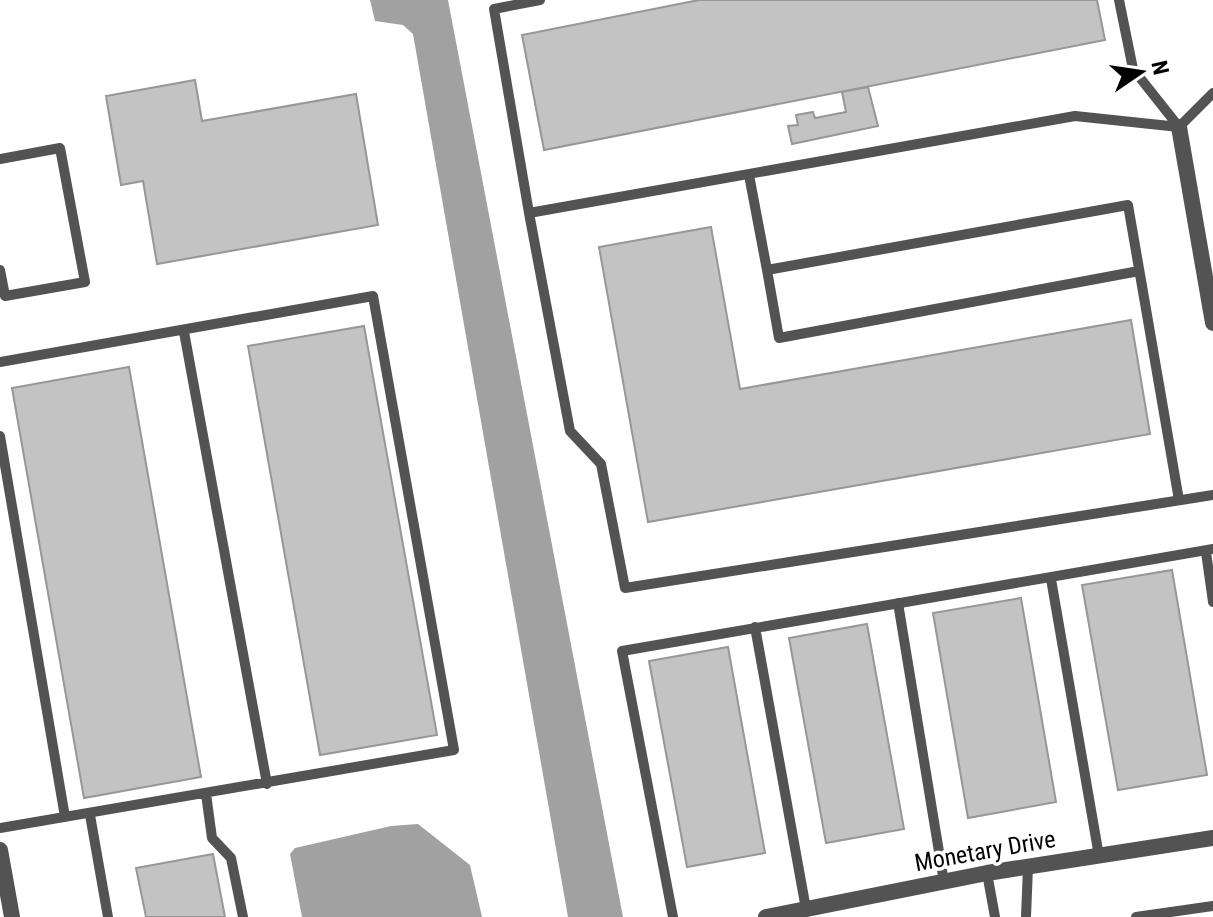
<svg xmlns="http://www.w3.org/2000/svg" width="1213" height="917" font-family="'Roboto Condensed',sans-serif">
  <rect width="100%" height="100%" fill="#fff"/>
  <path fill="#a1a1a1" d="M 370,0 L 448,0 L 623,917 L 568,917 L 413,34 L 403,25 L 375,21 Z
    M 418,824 L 470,865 L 482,917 L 302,917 L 290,854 L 295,848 L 391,826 Z"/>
  <path fill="#c3c3c3" stroke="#979797" stroke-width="2" d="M 699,0 L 1097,0 L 1105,40 L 544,150 L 522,35 Z
    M 195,80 L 202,121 L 356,94 L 378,225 L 157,264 L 143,181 L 121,185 L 106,96 Z
    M 868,87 L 878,126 L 792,144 L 788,126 L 798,125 L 796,115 L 813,112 L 815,118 L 846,112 L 842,92 Z
    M 711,227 L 740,389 L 1131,320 L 1150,434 L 648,522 L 599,247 Z
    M 364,326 L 437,735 L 320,755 L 248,346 Z
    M 129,367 L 201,777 L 84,798 L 12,388 Z
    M 1172,570 L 1207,775 L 1118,790 L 1082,585 Z
    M 1021,598 L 1056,802 L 968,818 L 933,613 Z
    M 867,624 L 904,829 L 826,843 L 789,638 Z
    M 728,647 L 765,853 L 687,867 L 649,661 Z
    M 213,854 L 225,917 L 146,917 L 136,868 Z"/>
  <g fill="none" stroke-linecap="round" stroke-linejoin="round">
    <path stroke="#535353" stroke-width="10" d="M 540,0 L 494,9 L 529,213 L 1075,116 L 1179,127
      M 1119,0 L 1133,69 L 1179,127
      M 1179,127 L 1213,93
      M 0,159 L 60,148 L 85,282 L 5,296 L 0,270
      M 749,175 L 767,270 L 1128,205 L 1179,500
      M 529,213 L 570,431 L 601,464 L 625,588 L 1213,495
      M 767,270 L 779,338 L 1139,271
      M 184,332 L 267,784
      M 0,362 L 373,296 L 454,750 L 0,828
      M 0,436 L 65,817
      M 1206,552 L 1213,602
      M 1051,579 L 1099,856
      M 898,603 L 944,882
      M 755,627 L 806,909
      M 206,794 L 212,838 L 231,858 L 243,917
      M 90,815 L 108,917
      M 987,873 L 995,917
      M 673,917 L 622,651 L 1213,549
      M 1026,917 L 1028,867
      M 1136,917 L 1213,906"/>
    <path stroke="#535353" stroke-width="16" d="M 1179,127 L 1213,323
      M 0,850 L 12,917
      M 766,917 L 987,873 L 1213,838"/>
  </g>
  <g text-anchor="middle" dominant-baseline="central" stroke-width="7" stroke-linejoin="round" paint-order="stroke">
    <g font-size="24" fill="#000" stroke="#fff">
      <text transform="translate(985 851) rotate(-10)">Monetary Drive</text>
    </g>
  </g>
  <g transform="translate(1141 72) rotate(77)" stroke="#ffffff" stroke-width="6" paint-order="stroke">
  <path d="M0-6L14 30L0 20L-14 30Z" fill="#000000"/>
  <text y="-12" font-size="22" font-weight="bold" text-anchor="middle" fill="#000000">N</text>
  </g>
</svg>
